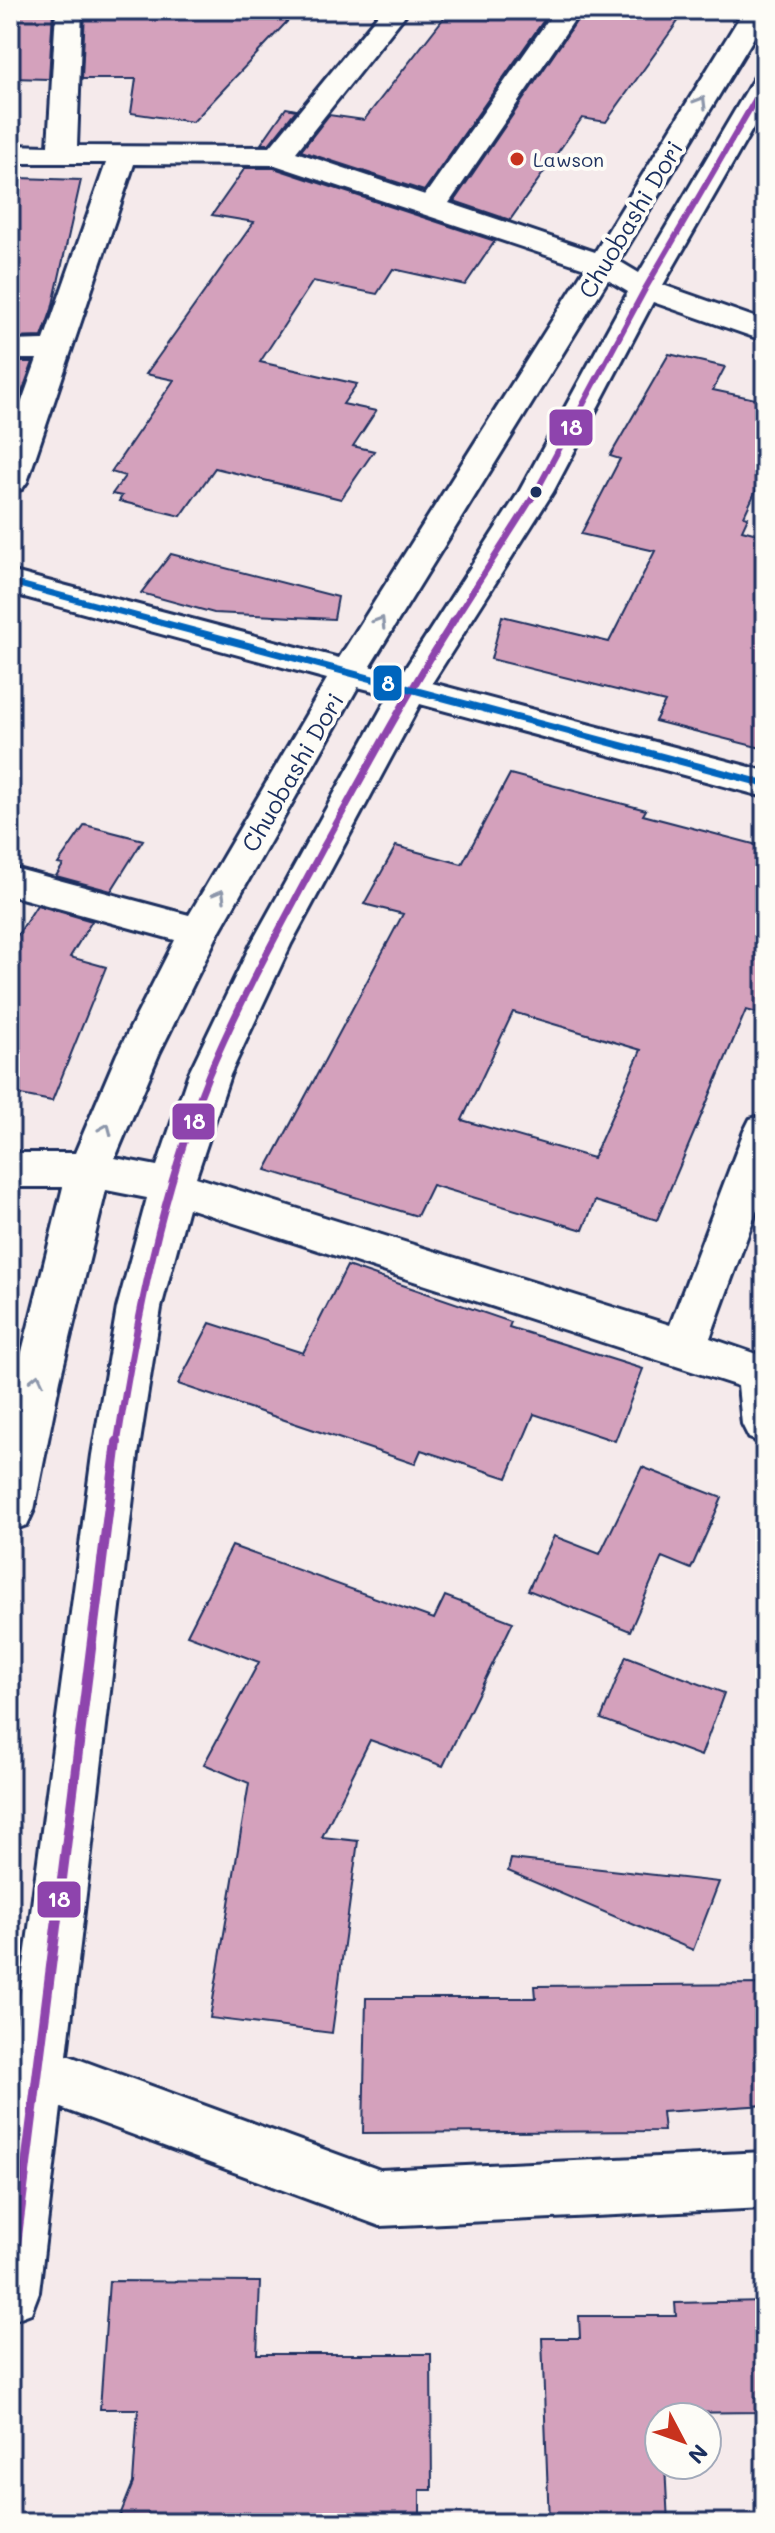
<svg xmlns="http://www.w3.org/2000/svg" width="775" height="2533" font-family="Mali,sans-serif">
  <rect width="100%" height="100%" fill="#f5eaeb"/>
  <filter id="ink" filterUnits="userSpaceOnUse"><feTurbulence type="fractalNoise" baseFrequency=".0125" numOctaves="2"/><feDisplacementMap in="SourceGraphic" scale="16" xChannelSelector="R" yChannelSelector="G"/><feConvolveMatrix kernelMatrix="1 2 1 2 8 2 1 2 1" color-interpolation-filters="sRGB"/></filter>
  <g filter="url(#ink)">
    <path fill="#d4a1bc" stroke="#1b2f5e" stroke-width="2" fill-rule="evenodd" d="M 10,10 L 53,10 L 49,79 L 10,78 Z
      M 85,10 L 298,10 L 193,122 L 131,113 L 136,79 L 82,79 Z
      M 450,10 L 551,10 L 424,191 L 301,151 L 329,115 L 364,120 Z
      M 584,10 L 623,10 L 679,20 L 606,122 L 582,118 L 510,220 L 454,201 Z
      M 286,108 L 296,110 L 269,144 L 261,144 Z
      M 245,168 L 274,168 L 495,241 L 465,285 L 393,269 L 377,294 L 313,281 L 260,362 L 357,384 L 343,404 L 376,411 L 353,446 L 374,451 L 341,499 L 215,468 L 181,516 L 119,501 L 122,496 L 112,494 L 125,476 L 111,472 L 174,380 L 146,374 L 254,222 L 212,215 Z
      M 19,178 L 81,180 L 52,309 L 42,337 L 10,338 L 10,220 Z
      M 669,354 L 725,367 L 713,390 L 765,401 L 765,471 L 744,516 L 748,517 L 742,530 L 765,536 L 765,749 L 655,721 L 665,702 L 491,659 L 502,616 L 609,642 L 655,551 L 581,534 L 620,459 L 610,456 Z
      M 10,362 L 33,362 L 18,403 L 10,402 Z
      M 171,554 L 338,597 L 334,619 L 214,613 L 141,593 Z
      M 510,774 L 646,810 L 643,815 L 765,847 L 765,1015 L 746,1010 L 657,1220 L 595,1201 L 583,1230 L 432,1185 L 417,1216 L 266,1170 L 403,914 L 364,904 L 396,846 L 462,864 ZM 513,1012 L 641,1050 L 593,1158 L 462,1120 Z
      M 85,825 L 143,840 L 111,891 L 56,876 L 63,865 L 58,864 Z
      M 37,905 L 92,921 L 70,957 L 106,967 L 52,1101 L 10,1093 L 10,947 Z
      M 347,1266 L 511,1322 L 509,1327 L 643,1369 L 615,1441 L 534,1414 L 507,1478 L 421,1450 L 415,1464 L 178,1384 L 210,1323 L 303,1353 Z
      M 642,1467 L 722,1498 L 691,1569 L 662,1557 L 630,1631 L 528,1590 L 554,1536 L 600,1554 Z
      M 232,1546 L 434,1619 L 445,1596 L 513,1622 L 443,1766 L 370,1740 L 322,1837 L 358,1841 L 332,2033 L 210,2018 L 249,1783 L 204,1764 L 259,1662 L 187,1635 Z
      M 626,1656 L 724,1693 L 701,1756 L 601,1719 Z
      M 511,1859 L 719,1882 L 693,1950 L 508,1871 Z
      M 765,1984 L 765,2105 L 662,2112 L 664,2131 L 363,2133 L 366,1998 L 536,1998 L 535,1986 Z
      M 109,2281 L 260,2282 L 257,2354 L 431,2354 L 432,2490 L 420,2490 L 420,2523 L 117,2523 L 133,2483 L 138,2409 L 100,2409 Z
      M 765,2301 L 765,2412 L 661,2413 L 659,2417 L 659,2465 L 665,2465 L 668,2523 L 549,2523 L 542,2338 L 580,2338 L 579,2316 L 676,2316 L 675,2303 Z"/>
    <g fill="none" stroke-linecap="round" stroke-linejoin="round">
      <g stroke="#1b2f5e" stroke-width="6">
        <path id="minor" d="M 56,10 L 82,10 L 77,146 L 270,147 L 382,10 L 409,10 L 296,152 L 425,195 L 555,10 L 581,10 L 449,203 L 595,252 L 744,10 L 765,10 L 765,19 L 619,261 L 639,273 L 751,83 L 755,77 L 765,75 L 765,107 L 663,285 L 765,321 L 765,341 L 653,302 L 553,492 L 432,683 L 765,771 L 765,797 L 420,704 L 291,944 L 230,1075 L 196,1177 L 670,1325 L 744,1131 L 750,1119 L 765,1115 L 765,1188 L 710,1338 L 765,1357 L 765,1444 L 749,1438 L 742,1424 L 738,1386 L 188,1208 L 161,1308 L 138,1455 L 67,2055 L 380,2170 L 765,2152 L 765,2208 L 380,2226 L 61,2108 L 39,2292 L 31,2313 L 10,2321 L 10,2070 L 92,1455 L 117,1308 L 147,1198 L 106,1190 L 60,1380 L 34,1510 L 27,1525 L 10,1531 L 10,1400 L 63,1187 L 10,1187 L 10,1153 L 75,1153 L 117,1054 L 175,940 L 10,895 L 10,867 L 189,915 L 327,679 L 10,593 L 10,571 L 339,658 L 585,268 L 275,165 L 134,164 L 27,482 L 22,489 L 10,492 L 10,435 L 37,359 L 10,359 L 10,341 L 44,340 L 106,163 L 10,163 L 10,145 L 48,146 ZM 608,280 L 628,292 L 519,492 L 401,675 L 370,666 ZM 358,687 L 389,695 L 251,944 L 188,1075 L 157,1166 L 115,1158 L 159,1054 L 219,932 Z"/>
      </g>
      <use href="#minor" fill="#fdfcf7" fill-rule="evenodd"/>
      <g stroke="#fdfcf7" stroke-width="10">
        <path id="bus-1-far2" d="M 453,622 L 536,492 L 645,289 L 765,83"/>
      </g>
      <g stroke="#fdfcf7" stroke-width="13">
        <path id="bus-1-far1" d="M 117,1444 C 137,1319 161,1192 209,1074 C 242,996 284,921 324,846 C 366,770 407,694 454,620"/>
      </g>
      <g stroke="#fdfcf7" stroke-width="16">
        <path id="bus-1" d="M 10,2292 L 117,1442"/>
      </g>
      <g stroke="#fdfcf7" stroke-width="10">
        <path id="bus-2-far1" d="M 10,582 L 159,622"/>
      </g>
      <g stroke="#fdfcf7" stroke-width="13">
        <path id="bus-2" d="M 152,620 L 765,784"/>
      </g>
      <use href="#bus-1-far2" stroke="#8e44ad" stroke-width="6"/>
      <use href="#bus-1-far1" stroke="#8e44ad" stroke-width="7"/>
      <use href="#bus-1" stroke="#8e44ad" stroke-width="10"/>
      <use href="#bus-2-far1" stroke="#0065bd" stroke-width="6"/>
      <use href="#bus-2" stroke="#0065bd" stroke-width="7"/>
    </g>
    <defs><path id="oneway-chevron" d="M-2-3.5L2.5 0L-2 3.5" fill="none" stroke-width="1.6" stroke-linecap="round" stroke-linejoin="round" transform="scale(2)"/></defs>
    <g stroke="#8c96aa">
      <use href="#oneway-chevron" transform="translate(701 102) rotate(-59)"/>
      <use href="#oneway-chevron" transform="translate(380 622) rotate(-58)"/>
      <use href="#oneway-chevron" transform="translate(220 895) rotate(-60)"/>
      <use href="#oneway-chevron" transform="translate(106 1129) rotate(-67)"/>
      <use href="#oneway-chevron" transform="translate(37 1379) rotate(-77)"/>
    </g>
  </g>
  <circle fill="#c8321e" stroke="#fdfcf7" stroke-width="3" cx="517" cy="159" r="8"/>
  <circle fill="#1b2f5e" stroke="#fdfcf7" stroke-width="3" cx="536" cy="492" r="7"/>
  <g text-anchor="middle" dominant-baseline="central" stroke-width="8" stroke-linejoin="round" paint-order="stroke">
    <g font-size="20" fill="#1b2f5e" stroke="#fdfcf7" text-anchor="start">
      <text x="533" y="159">Lawson</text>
    </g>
    <g font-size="24" fill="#1b2f5e" stroke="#fdfcf7">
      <text transform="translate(630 219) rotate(-59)">Chuobashi Dori</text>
      <text transform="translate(292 772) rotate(-60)">Chuobashi Dori</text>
    </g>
  </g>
  <g stroke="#fdfcf7" stroke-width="3">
    <rect x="548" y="408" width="46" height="39" rx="8" fill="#8e44ad"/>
    <rect x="372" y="664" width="31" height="38" rx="8" fill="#0065bd"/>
    <rect x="171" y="1102" width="45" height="39" rx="8" fill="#8e44ad"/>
    <rect x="36" y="1880" width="46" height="39" rx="8" fill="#8e44ad"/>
  </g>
  <g font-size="22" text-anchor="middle" font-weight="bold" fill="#fff">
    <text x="571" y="435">18</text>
    <text x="388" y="691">8</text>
    <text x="194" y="1129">18</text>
    <text x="59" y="1907">18</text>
  </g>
  <rect width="775" height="2533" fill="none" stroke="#fdfcf7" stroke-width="40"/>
  <rect x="20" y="20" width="735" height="2493" fill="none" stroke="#1b2f5e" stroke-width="3" filter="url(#ink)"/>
  <g transform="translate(683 2441) rotate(131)"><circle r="38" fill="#fdfcf7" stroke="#a3aaba" stroke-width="2"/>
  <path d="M0-6L14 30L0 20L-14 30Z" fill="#c8321e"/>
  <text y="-12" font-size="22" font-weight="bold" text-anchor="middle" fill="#1b2f5e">N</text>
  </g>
</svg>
